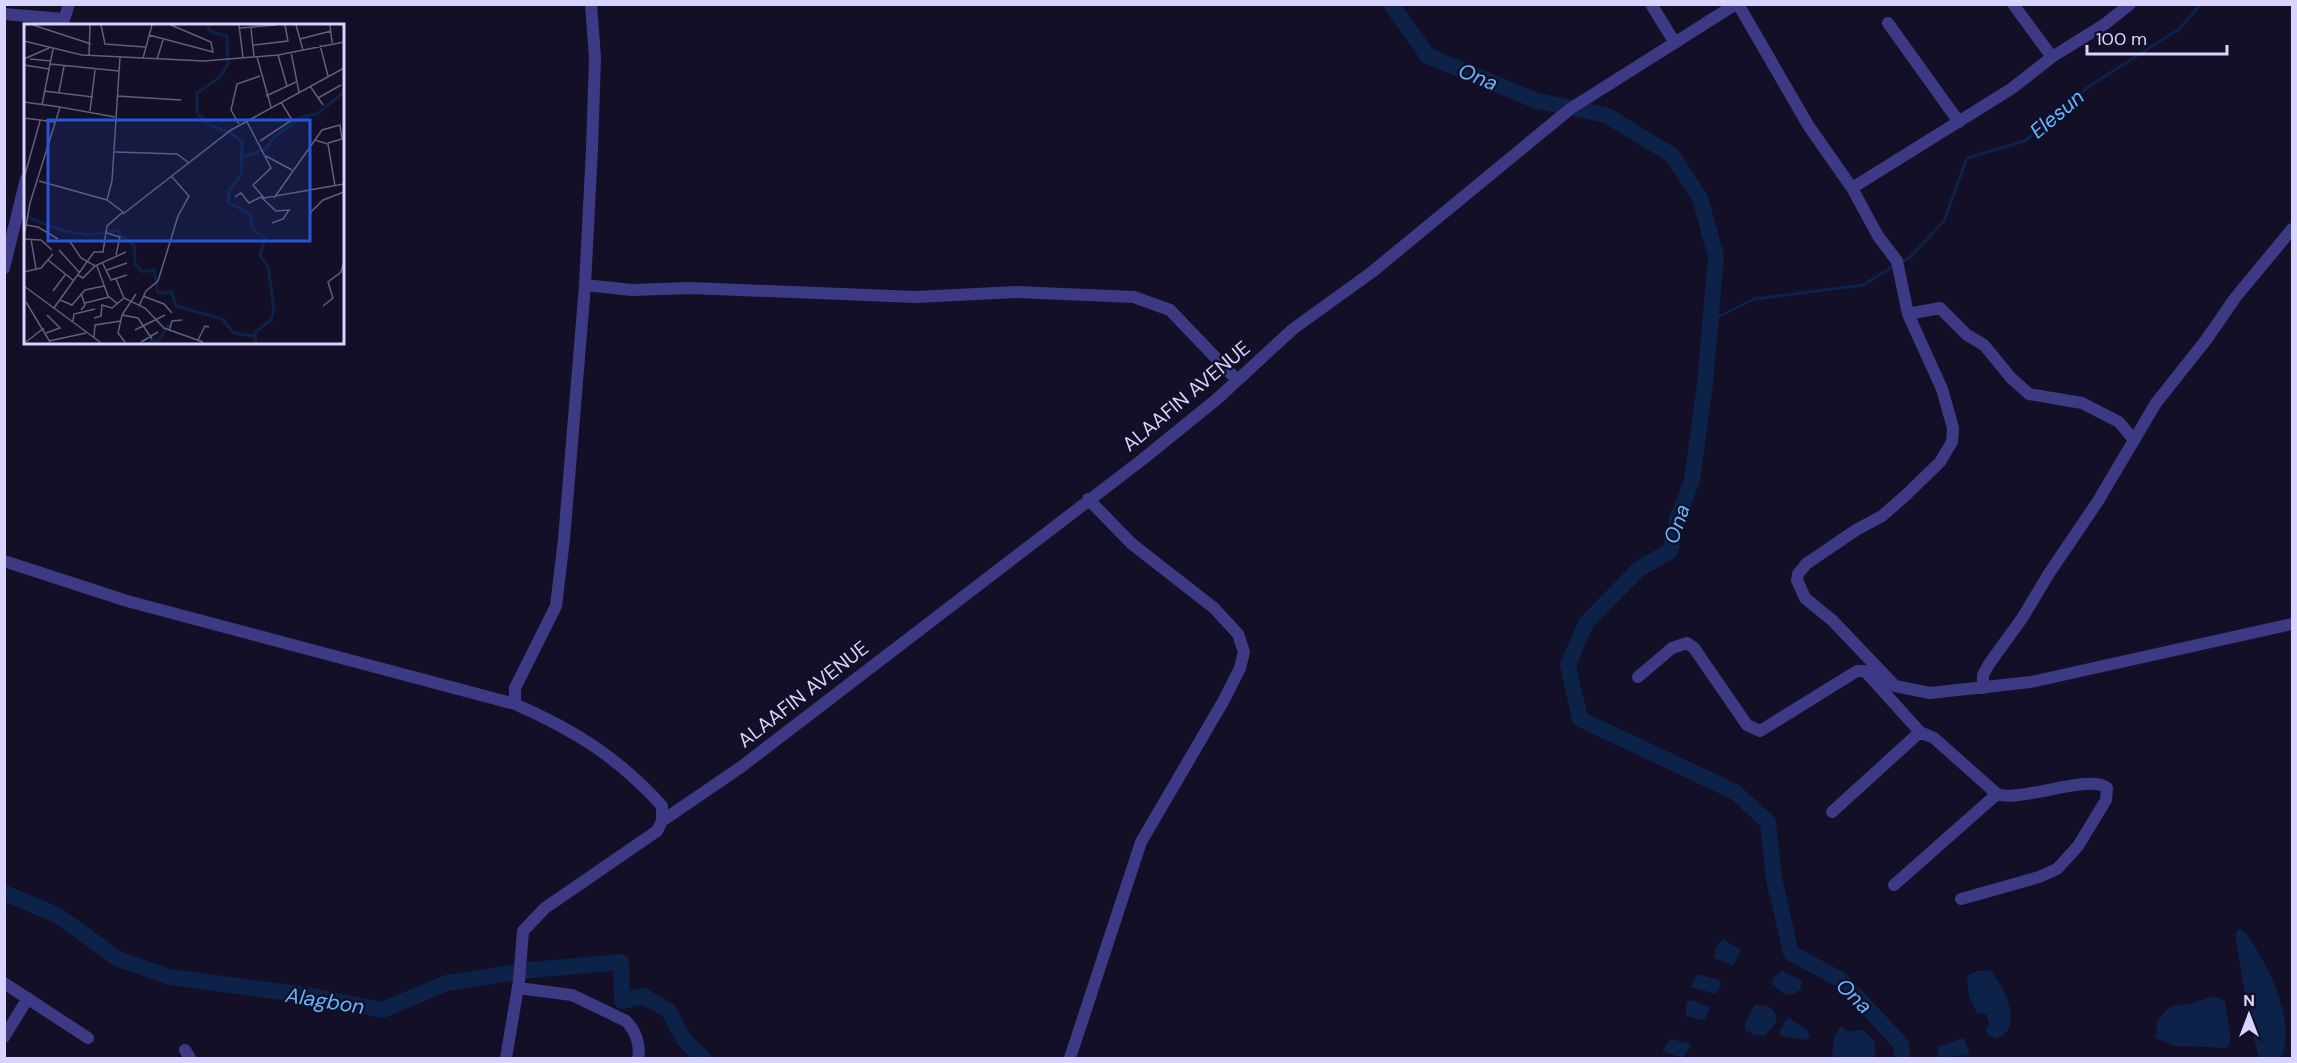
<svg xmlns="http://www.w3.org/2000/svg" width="2297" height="1063" font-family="'DM Sans',sans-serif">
  <rect width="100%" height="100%" fill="#130f26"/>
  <path fill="#0c2248" d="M 2239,929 L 2245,932 C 2268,964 2297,1020 2281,1058 L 2259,1058 L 2249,1020 L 2235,935 Z
    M 1723,939 L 1741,950 L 1733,966 L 1714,958 L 1716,948 Z
    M 1782,971 L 1802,981 L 1800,990 L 1792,995 L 1785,994 L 1772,985 L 1773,978 Z
    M 1977,971 L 1991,971 C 2002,984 2017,1014 2008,1030 C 2005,1034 2000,1037 1996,1039 L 1988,1036 L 1986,1031 L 1989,1022 L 1986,1014 L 1977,1013 L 1969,997 L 1967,976 Z
    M 1697,974 L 1719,980 L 1721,985 L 1716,994 L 1691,987 Z
    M 2214,996 L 2225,1001 L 2231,1040 L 2227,1048 L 2175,1046 L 2155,1038 L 2158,1019 L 2171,1006 L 2190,1004 Z
    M 1691,1000 L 1710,1007 L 1706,1019 L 1701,1020 L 1686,1016 L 1686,1002 Z
    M 1755,1004 C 1768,1006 1775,1007 1777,1021 L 1765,1036 L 1754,1035 L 1745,1030 L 1745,1023 Z
    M 1788,1017 L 1809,1032 L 1810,1037 L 1805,1040 L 1780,1036 L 1779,1032 Z
    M 1841,1026 L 1847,1031 L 1864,1030 L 1875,1042 L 1875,1058 L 1832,1058 L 1834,1036 Z
    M 1964,1038 L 1970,1055 L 1939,1058 L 1937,1047 Z
    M 1670,1039 L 1692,1044 L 1683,1058 L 1662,1051 Z"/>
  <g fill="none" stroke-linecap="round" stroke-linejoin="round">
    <path stroke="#0c2248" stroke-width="3" d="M 1900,263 L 1909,258 L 1944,221 L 1967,158 L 2025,141 L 2088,87 L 2179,29 L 2201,4
      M 1710,321 L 1754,299 L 1863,285 L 1894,266"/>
    <path stroke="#0c2248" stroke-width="16" d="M 1391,4 L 1428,56 L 1537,101 L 1606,115 L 1672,155 L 1700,198 L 1716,256 L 1705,384 L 1692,480 L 1678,517 L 1670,551 L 1639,569 L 1586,623 L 1568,665 L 1580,719 L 1735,792 L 1768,822 L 1774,879 L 1791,953 L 1841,980 L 1901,1044 L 1902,1058
      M 4,893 L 57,915 L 118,959 L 170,977 L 313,996 L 382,1010 L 447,983 L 531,970 L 621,962 L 622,1001 L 643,996 L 669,1011 L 684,1040 L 703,1058"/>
    <path stroke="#3d3a85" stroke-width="12" d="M 1651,4 L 1675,43
      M 1738,4 L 1808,125 L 1852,188 L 1878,236 L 1897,261 L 1908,314 L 1942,389 L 1953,428 L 1952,442 L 1940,462 L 1906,495 L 1882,516 L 1856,530 L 1806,564 L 1798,574 L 1797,580 L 1805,598 L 1833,621 L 1895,686 L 1930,693 L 2031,682 L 2292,624
      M 2013,4 L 2052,57
      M 4,14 L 64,19
      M 1888,23 L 1959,122
      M 62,26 L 69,4
      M 1852,188 L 2011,89 L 2052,57 L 2105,24 L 2130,4
      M 4,268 L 26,179
      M 585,285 L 632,290 L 690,288 L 916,297 L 1016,292 L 1134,297 L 1170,310 L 1236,379
      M 1908,314 L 1940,308 L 1967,335 L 1984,345 L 2011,378 L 2029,394 L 2082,403 L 2119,422 L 2134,440
      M 4,561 L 127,601 L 515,704 C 574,730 618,757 662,806 L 662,821 L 657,831 L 545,908 L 523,931 L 519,981 L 506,1058
      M 1638,677 L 1672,648 L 1687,643 L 1694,648 L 1747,725 L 1760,731 L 1857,671 L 1865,671 L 1920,732 L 1934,738 L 1997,794 C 2019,803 2091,773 2107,788 L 2106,800 L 2078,846 L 2057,869 L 2039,877 L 1961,899
      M 1983,688 L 1983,675 L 1989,664 L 2023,617 L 2048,575 L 2098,501 L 2156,403 L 2206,340 L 2235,298 L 2292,229
      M 515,704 L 515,688 L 556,606 L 564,539 L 585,285 L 592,149 L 595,58 L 591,4
      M 1832,812 L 1920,732
      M 662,821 L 741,767 L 1143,459 L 1217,399 L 1293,329 L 1372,272 L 1570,109 L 1736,4
      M 1894,885 L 1997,794
      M 4,983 L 88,1038
      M 518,988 L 572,995 L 626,1021 C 635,1030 641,1045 638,1058
      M 4,1037 L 28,998
      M 185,1050 L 190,1058
      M 1070,1058 L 1141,842 L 1224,700 L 1240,668 L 1244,652 L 1238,634 L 1214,608 L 1132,544 L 1088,499"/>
  </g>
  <g text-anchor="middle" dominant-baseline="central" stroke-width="5" stroke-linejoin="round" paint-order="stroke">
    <g font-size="20" fill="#d9d4ff" stroke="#130f26">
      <text transform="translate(1186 396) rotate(-40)">ALAAFIN AVENUE</text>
      <text transform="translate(803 694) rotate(-38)">ALAAFIN AVENUE</text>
    </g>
    <g font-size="21" font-style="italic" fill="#62b6ff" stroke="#130f26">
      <text transform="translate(1478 77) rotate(22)">Ona</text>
      <text transform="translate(2057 114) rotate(-40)">Elesun</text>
      <text transform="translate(1677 524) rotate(-71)">Ona</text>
      <text transform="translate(1854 996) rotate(44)">Ona</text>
      <text transform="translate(325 1001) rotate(9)">Alagbon</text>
    </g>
  </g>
  <g transform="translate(24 24)">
    <rect width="320" height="320" fill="#130f26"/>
    <path fill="none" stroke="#0c2248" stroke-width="3" d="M 183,1 L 187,8 L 203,12 L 204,40 L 196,53 L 173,69 L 173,89 L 187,102 L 207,109 L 218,118 L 217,151 L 205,167 L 204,178 L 226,190 L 229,205 L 241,215 L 236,231 L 244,243 L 250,285 L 247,296 L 231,308 L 232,318M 219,133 L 242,125 L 249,114 L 278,93 L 293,90 L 320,68M 0,192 L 43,208 L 67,211 L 95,206 L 95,210 L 110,221 L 111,240 L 119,248 L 130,246 L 134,269 L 148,268 L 152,282 L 198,295 L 210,309 L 230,312M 125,318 L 135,316 L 145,300"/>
    <path fill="none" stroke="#625e7d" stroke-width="1.5" d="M 9,1 L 67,20M 77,1 L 81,20 L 121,23M 215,1 L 219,34M 272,1 L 279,26M 306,1 L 308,19M 216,4 L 252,1M 227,4 L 230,33M 125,11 L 189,28 L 187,18 L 147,1M 276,15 L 307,7M 0,17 L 58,31 L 180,37 L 254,31 L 320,18M 229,21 L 264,17 L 261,1M 296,21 L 304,52M 267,28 L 275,68M 254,31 L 263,62M 65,32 L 66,1M 233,33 L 247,83M 119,34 L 128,1M 0,35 L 25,24M 6,35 L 27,37M 133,35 L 139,16M 26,40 L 95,47M 0,41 L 25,45M 286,62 L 299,81M 20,67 L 69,73M 35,68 L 40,42M 93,72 L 157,76M 242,72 L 272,58M 294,74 L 317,61M 0,78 L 36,83M 18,81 L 29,25M 66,87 L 71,46M 0,94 L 31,98M 222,96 L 247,144 L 229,161 L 240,174 L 320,160M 215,100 L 207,86 L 213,60 L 236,52M 291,116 L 304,120 L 311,162M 236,117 L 268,96 L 257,78M 91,128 L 153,130 L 165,139M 242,132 L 268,146M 0,154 L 16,97M 15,157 L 83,176 L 99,188 L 83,202 L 79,228 L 70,228 L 30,284M 211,173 L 217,169 L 225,179 L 237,173 L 252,187 L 265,186 L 259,195 L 248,199M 250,174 L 298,106 L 316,101 L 318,115 L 304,119M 83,176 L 88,157 L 96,33M 286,189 L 299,176 L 320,168M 99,190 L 207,106 L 320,44M 2,201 L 14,203 L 34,215M 83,209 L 96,213 L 92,231M 0,213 L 6,179 L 36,83 L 91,93M 0,215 L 17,216 L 28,226M 7,215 L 12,245M 45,216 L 57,234 L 71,242 L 102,228M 35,226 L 56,249M 24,236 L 50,257M 78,238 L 87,256 L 103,251M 73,242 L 84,272 L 94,280M 83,246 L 103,239M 0,248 L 17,244 L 29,230M 54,251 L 59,254 L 71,242M 92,255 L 100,274 L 121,284 L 140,304 L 179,318M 0,262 L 76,318M 29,267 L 41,251M 57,269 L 61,281 L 57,286M 119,272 L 140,280 L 148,289M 36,276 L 48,281 L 61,266 L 80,262M 2,278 L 26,318M 61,279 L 85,273M 115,282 L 122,267 L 134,257 L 154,192 L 165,172 L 148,153M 299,282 L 309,274 L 304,258 L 317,248 L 320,237M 98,291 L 114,294 L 128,315M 70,294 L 77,292 L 78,281 L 88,284 L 100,274M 49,297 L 50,290 L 71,285M 111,306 L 141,291M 145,307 L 148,297 L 158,296M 22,309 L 36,304 L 23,291M 70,313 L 71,301 L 97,297M 174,316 L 181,302 L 185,303M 25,317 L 62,309M 2,318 L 20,304M 101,318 L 94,309 L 98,291 L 112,270M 117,318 L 134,308"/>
    <path fill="#2655da" fill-opacity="0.15" stroke="#2655da" stroke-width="3" d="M 24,96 L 286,96 L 286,217 L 24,217 Z"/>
    <rect width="320" height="320" fill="none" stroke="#d9d4ff" stroke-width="3"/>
  </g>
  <rect width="2297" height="1063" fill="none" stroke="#d9d4ff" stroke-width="12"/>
  <g transform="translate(2249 1015)" stroke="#130f26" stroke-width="4.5" paint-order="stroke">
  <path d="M0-4.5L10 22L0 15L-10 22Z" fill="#d9d4ff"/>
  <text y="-9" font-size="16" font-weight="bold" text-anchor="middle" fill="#d9d4ff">N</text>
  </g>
  <path d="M2087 45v9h140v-9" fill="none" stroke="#d9d4ff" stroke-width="3"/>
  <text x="2096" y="45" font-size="18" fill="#d9d4ff" stroke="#130f26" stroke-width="4.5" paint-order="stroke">100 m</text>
</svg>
